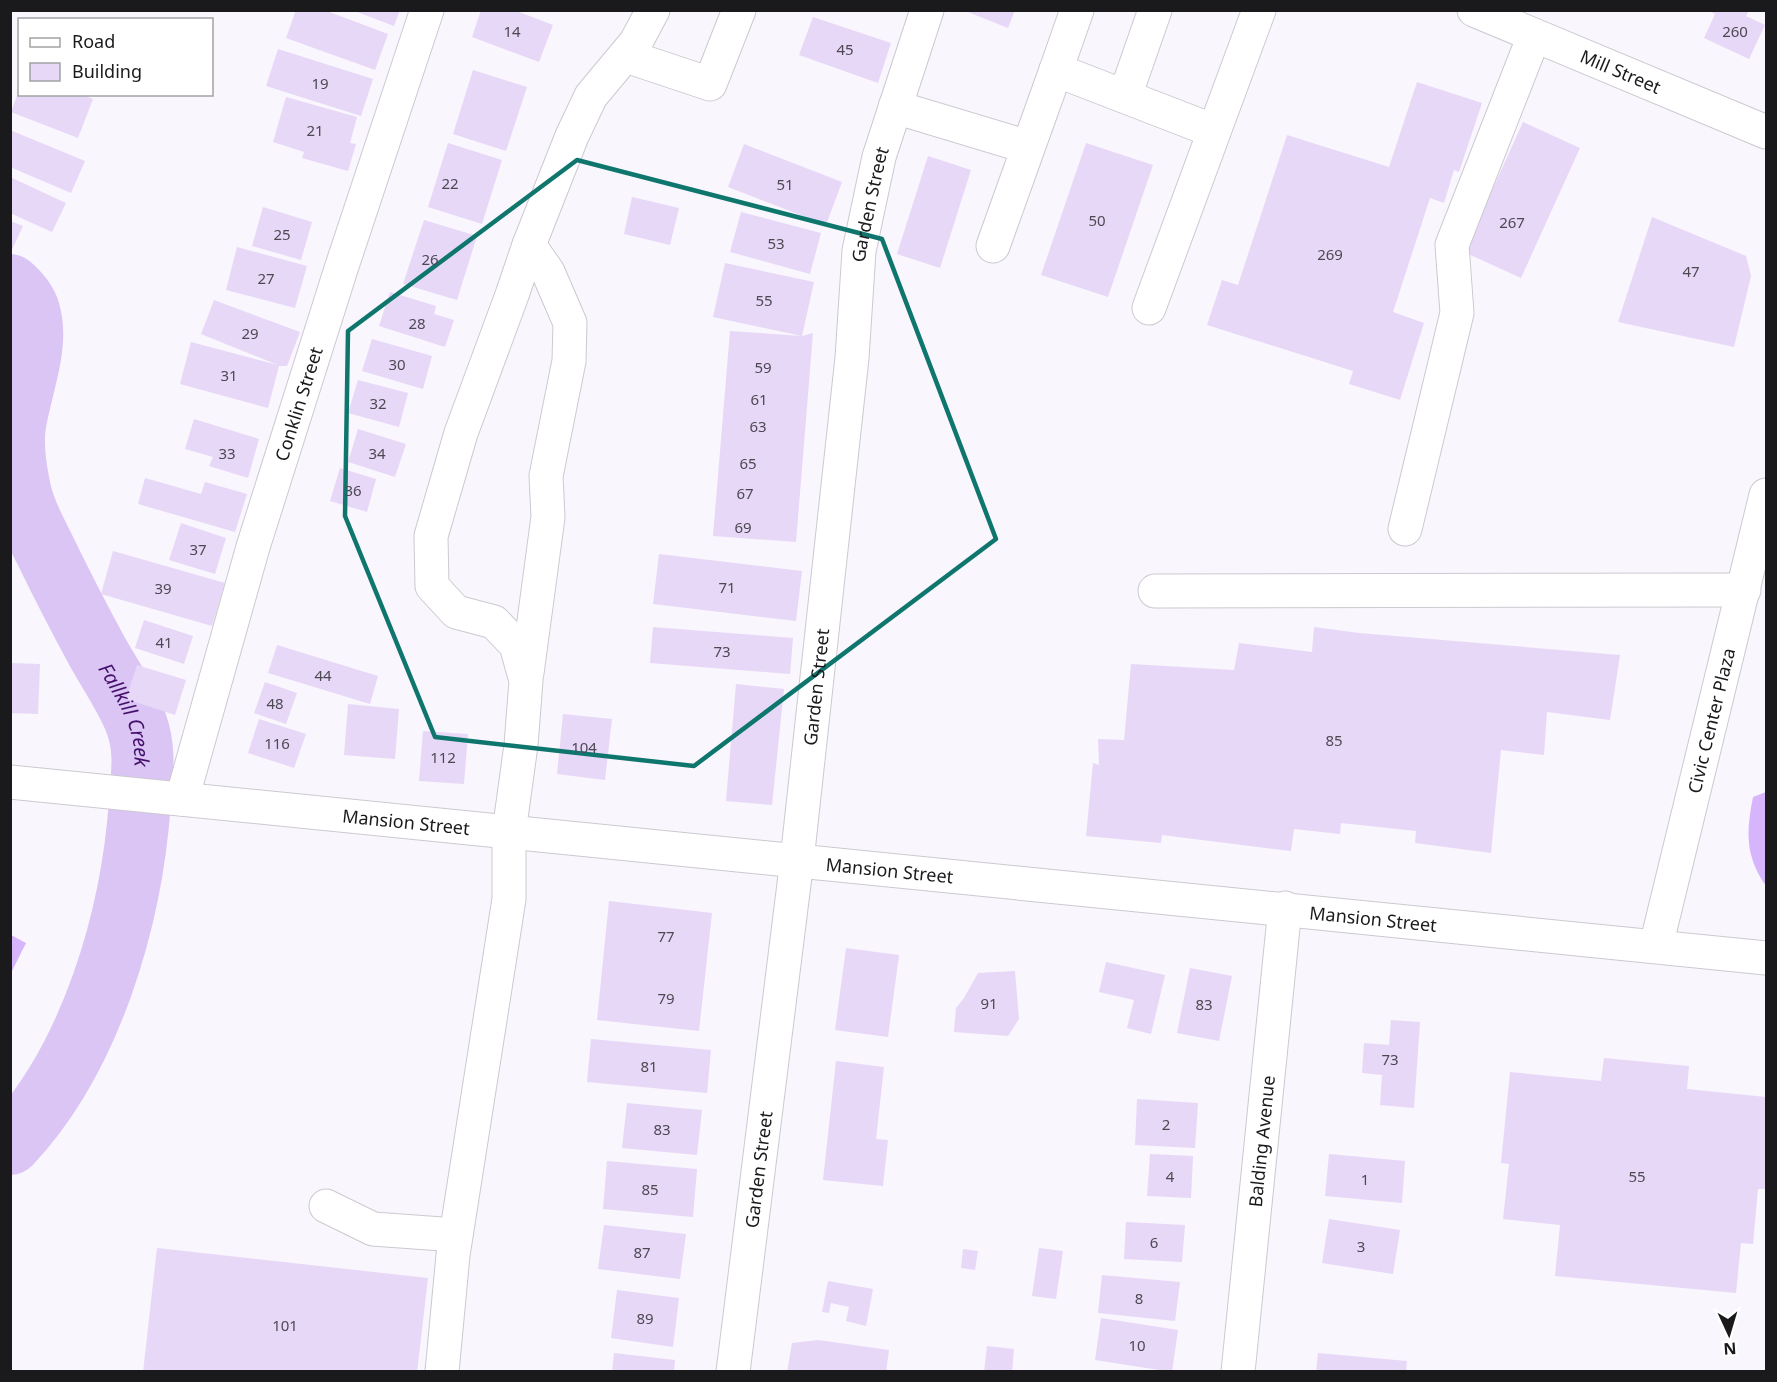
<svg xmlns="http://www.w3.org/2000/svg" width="1777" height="1382" font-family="'Noto Sans',sans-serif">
  <rect width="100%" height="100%" fill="#f9f6fd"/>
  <path fill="#d6b5fd" d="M 1766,792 L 1766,886 C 1745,856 1746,832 1753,797 Z
    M 11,935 L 26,943 L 11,973 Z"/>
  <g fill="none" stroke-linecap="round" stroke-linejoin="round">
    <path stroke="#dac5f4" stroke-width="62" id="s1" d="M 10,285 C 18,292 26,300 29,311 C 40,345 20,390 15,425 C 12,446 15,465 19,485 C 23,508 35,530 45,550 C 62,585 80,620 98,653 C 111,676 127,699 136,723 C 146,749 142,774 140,801 C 132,917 92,1057 10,1144"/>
  </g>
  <path fill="#e7d8f8" d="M 296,10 L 324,10 L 388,34 L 375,70 L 286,38 Z
    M 352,10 L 400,10 L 394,26 Z
    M 481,10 L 514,10 L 553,25 L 539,62 L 472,37 Z
    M 963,10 L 1015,10 L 1008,28 Z
    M 1707,10 L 1749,10 L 1746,16 L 1765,25 L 1749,59 L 1704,38 L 1715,14 Z
    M 813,17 L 891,43 L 878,83 L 799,55 Z
    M 278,49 L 373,79 L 361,116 L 266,86 Z
    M 473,70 L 527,87 L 506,151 L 453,134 Z
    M 1417,82 L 1482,103 L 1459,172 L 1454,170 L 1444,203 L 1430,198 L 1393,312 L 1424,323 L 1400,400 L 1349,384 L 1353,371 L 1207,325 L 1222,280 L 1238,285 L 1287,135 L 1389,167 Z
    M 19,90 L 20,94 L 80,94 L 93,99 L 78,138 L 11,112 Z
    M 286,97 L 357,117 L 350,143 L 356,144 L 348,171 L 302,158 L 304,152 L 273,142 Z
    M 1523,122 L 1580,148 L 1521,278 L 1464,252 Z
    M 10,130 L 85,161 L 71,193 L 10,167 Z
    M 448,143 L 502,160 L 482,224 L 428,207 Z
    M 1086,143 L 1153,165 L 1108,297 L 1041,275 Z
    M 744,144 L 842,182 L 826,225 L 728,187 Z
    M 928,156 L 971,170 L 940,268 L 897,254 Z
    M 10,177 L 66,203 L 52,232 L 10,213 Z
    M 632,197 L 679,208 L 670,245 L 624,234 Z
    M 263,207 L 312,222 L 301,260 L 252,246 Z
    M 741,212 L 821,233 L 810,274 L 730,252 Z
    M 1652,217 L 1746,256 L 1751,276 L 1734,347 L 1618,322 Z
    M 424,220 L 477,236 L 457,300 L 403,284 Z
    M 10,221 L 23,226 L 10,254 Z
    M 237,247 L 307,266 L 295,308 L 226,290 Z
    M 725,263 L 814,282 L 802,336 L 813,333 L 796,542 L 713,536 L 730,331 L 802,336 L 713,317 Z
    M 390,292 L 436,306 L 434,314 L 454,320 L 445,347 L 379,326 Z
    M 214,300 L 300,332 L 287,366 L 279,366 L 268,408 L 180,384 L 191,342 L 278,365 L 201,334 Z
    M 372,339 L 432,356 L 423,389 L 362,371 Z
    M 358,380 L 408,393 L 399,427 L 348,413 Z
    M 194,419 L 259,439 L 248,478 L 209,466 L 213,457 L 185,449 Z
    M 358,429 L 406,444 L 395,477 L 348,462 Z
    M 340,468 L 376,479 L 367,512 L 330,501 Z
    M 145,478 L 201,494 L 205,482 L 247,494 L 235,532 L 138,504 Z
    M 181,523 L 226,538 L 215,574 L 169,560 Z
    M 113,551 L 225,583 L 212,626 L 101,594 Z
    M 659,554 L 802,571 L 796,621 L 653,604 Z
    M 144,620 L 193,636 L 184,664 L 135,648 Z
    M 653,627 L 793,638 L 790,674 L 650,663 Z
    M 1314,627 L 1359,633 L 1620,655 L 1610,720 L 1547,712 L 1544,755 L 1501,750 L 1491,853 L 1415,843 L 1416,831 L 1341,823 L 1340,834 L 1294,829 L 1291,851 L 1162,835 L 1161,843 L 1086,836 L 1093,763 L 1099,765 L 1098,739 L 1124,740 L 1131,664 L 1234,670 L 1239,643 L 1312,652 Z
    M 277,645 L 378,676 L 370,704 L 268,673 Z
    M 10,663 L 40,664 L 38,714 L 10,713 Z
    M 137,665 L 186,680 L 175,715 L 126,699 Z
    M 265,682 L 297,693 L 286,724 L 254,713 Z
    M 736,684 L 784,689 L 772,805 L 726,801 Z
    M 348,704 L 399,709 L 395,759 L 344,755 Z
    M 563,714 L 612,719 L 605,780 L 557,774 Z
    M 259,719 L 306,734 L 294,768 L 248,753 Z
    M 423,731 L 468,734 L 464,784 L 419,781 Z
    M 609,901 L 712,913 L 699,1031 L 597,1020 Z
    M 846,948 L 899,955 L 888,1037 L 835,1030 Z
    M 1106,962 L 1165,975 L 1151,1034 L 1127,1028 L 1134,1000 L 1099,992 Z
    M 1190,968 L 1232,976 L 1219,1041 L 1177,1033 Z
    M 1015,971 L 1019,1019 L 1008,1036 L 954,1032 L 956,1008 L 964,998 L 978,973 Z
    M 1391,1020 L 1420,1022 L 1414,1108 L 1380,1105 L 1382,1075 L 1362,1073 L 1364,1043 L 1389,1045 Z
    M 591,1039 L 711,1050 L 707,1093 L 587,1082 Z
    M 1604,1058 L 1689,1066 L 1687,1089 L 1766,1097 L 1766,1189 L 1758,1189 L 1753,1244 L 1741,1243 L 1736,1293 L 1555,1276 L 1560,1225 L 1503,1219 L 1509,1164 L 1501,1163 L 1510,1072 L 1601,1081 Z
    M 836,1061 L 884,1067 L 876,1139 L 888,1140 L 883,1186 L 823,1180 Z
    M 1137,1099 L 1198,1103 L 1195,1148 L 1135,1145 Z
    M 627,1103 L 702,1110 L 697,1155 L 622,1148 Z
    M 1150,1154 L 1193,1156 L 1191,1198 L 1147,1196 Z
    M 1329,1154 L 1405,1161 L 1402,1203 L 1325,1196 Z
    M 607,1161 L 697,1169 L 693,1217 L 603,1209 Z
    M 1329,1219 L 1400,1230 L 1393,1274 L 1322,1263 Z
    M 1126,1222 L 1185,1225 L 1182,1262 L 1124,1259 Z
    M 604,1225 L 686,1234 L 680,1279 L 598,1269 Z
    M 157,1248 L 428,1278 L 417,1372 L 143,1372 Z
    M 1039,1248 L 1063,1251 L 1056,1299 L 1032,1296 Z
    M 963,1249 L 978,1251 L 975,1270 L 961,1268 Z
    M 1102,1275 L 1180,1282 L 1175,1321 L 1098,1313 Z
    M 828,1281 L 873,1289 L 866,1326 L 846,1321 L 849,1307 L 831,1303 L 829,1313 L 822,1312 Z
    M 617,1290 L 679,1298 L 673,1347 L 611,1338 Z
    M 1101,1318 L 1178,1330 L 1172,1372 L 1095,1360 Z
    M 818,1340 L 889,1350 L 886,1372 L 787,1372 L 792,1343 Z
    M 987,1346 L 1014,1349 L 1012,1372 L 984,1372 Z
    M 614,1353 L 675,1360 L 674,1372 L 612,1372 Z
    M 1318,1353 L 1407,1361 L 1406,1372 L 1316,1372 Z"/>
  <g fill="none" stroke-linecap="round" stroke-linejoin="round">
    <g stroke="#ccc9d0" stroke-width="35">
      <g id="minor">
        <path d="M 1077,10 L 1056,70 L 1214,131"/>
        <path d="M 626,56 L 710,84 L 739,10"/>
        <path d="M 1125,96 L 1155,10"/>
        <path d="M 895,107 L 1028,147"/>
        <path d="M 993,246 L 1056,70"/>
        <path d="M 1149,308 L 1259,10"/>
        <path d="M 1405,529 L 1457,313 L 1452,245 L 1534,36"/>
        <path d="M 1155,591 L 1744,590"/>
        <path d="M 527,673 L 548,517 L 546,476 L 569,361 L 570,323 L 548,272 L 529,245"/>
        <path id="s2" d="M 10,782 L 1766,958"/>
        <path id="s3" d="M 182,799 L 253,547 L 341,269 L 427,10"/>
        <path id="s4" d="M 1656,946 L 1766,495"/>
        <path d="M 326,1206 L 373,1229 L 456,1235"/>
        <path d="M 442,1372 L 453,1255 L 509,899 L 509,832 L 521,745 L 526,681 L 516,645 L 494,622 L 456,612 L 432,586 L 431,536 L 461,433 L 512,295 L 529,245 L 572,136 L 591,96 L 636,42 L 653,10"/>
        <path id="s5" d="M 733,1372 L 797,860 L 852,358 L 859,251 L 879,157 L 927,10"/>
        <path id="s6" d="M 1238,1372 L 1285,908"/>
      </g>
    </g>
    <g stroke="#ccc9d0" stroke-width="35">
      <g id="highway">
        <path id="s7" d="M 1474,10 L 1766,132"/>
      </g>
    </g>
    <use href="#minor" stroke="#fff" stroke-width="33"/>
    <use href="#highway" stroke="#fff" stroke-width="33"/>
  </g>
  <path fill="none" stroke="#0f766e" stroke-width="4.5" stroke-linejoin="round" d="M 577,160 L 882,239 L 996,539 L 694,766 L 435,737 L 345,516 L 348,331 Z"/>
  <g text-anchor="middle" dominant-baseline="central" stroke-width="6" stroke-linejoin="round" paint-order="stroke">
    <g font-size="15" fill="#4d4953">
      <text x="512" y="31">14</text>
      <text x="1735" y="31">260</text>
      <text x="845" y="49">45</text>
      <text x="320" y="83">19</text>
      <text x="315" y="130">21</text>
      <text x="450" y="183">22</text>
      <text x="785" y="184">51</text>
      <text x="1097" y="220">50</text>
      <text x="1512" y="222">267</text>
      <text x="282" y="234">25</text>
      <text x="776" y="243">53</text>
      <text x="1330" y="254">269</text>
      <text x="430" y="259">26</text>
      <text x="1691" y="271">47</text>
      <text x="266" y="278">27</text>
      <text x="764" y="300">55</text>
      <text x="417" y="323">28</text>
      <text x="250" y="333">29</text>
      <text x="397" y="364">30</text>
      <text x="763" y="367">59</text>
      <text x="229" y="375">31</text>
      <text x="759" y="399">61</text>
      <text x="378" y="403">32</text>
      <text x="758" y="426">63</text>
      <text x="227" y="453">33</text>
      <text x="377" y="453">34</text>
      <text x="748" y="463">65</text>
      <text x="353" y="490">36</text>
      <text x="745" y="493">67</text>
      <text x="743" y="527">69</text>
      <text x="198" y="549">37</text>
      <text x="727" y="587">71</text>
      <text x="163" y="588">39</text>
      <text x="164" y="642">41</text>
      <text x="722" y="651">73</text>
      <text x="323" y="675">44</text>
      <text x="275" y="703">48</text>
      <text x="1334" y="740">85</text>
      <text x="277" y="743">116</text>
      <text x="584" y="747">104</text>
      <text x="443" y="757">112</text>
      <text x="666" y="936">77</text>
      <text x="666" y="998">79</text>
      <text x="989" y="1003">91</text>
      <text x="1204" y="1004">83</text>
      <text x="1390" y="1059">73</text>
      <text x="649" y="1066">81</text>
      <text x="1166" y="1124">2</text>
      <text x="662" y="1129">83</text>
      <text x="1170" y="1176">4</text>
      <text x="1637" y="1176">55</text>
      <text x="1365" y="1179">1</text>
      <text x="650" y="1189">85</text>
      <text x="1154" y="1242">6</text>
      <text x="1361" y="1246">3</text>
      <text x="642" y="1252">87</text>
      <text x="1139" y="1298">8</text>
      <text x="645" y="1318">89</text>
      <text x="285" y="1325">101</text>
      <text x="1137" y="1345">10</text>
    </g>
    <g font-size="18" fill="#1a191c" stroke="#fff">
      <text stroke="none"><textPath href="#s7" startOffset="159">Mill Street</textPath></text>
      <text stroke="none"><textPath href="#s5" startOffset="1176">Garden Street</textPath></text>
      <text stroke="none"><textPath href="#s3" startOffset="412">Conklin Street</textPath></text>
      <text stroke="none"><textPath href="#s5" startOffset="690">Garden Street</textPath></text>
      <text stroke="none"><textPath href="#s4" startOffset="232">Civic Center Plaza</textPath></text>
      <text stroke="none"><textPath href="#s2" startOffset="398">Mansion Street</textPath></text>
      <text stroke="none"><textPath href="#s2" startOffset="884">Mansion Street</textPath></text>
      <text stroke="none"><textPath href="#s2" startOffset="1370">Mansion Street</textPath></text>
      <text stroke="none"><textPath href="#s6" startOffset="232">Balding Avenue</textPath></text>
      <text stroke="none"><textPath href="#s5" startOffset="204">Garden Street</textPath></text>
    </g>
    <g font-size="20" font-style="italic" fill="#45106b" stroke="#fff">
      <text stroke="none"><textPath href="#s1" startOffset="464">Fallkill Creek</textPath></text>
    </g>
  </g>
  <rect width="1777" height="1382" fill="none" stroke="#1a191c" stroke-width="24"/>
  <rect x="18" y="18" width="195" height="78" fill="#ffffff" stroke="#a3a3a4" stroke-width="1.5"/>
  <rect x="30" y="38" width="30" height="9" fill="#ffffff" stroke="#a3a3a4" stroke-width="1.5"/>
  <text x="72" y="48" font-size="18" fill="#1a191c">Road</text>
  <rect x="30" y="63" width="30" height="18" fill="#e7d8f8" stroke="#a3a3a4" stroke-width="1.5"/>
  <text x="72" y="78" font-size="18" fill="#1a191c">Building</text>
  <g transform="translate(1729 1334) rotate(176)" stroke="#ffffff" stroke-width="4.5" paint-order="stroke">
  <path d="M0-4.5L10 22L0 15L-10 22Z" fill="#1a191c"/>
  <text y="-9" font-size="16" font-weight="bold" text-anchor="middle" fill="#1a191c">N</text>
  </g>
</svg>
